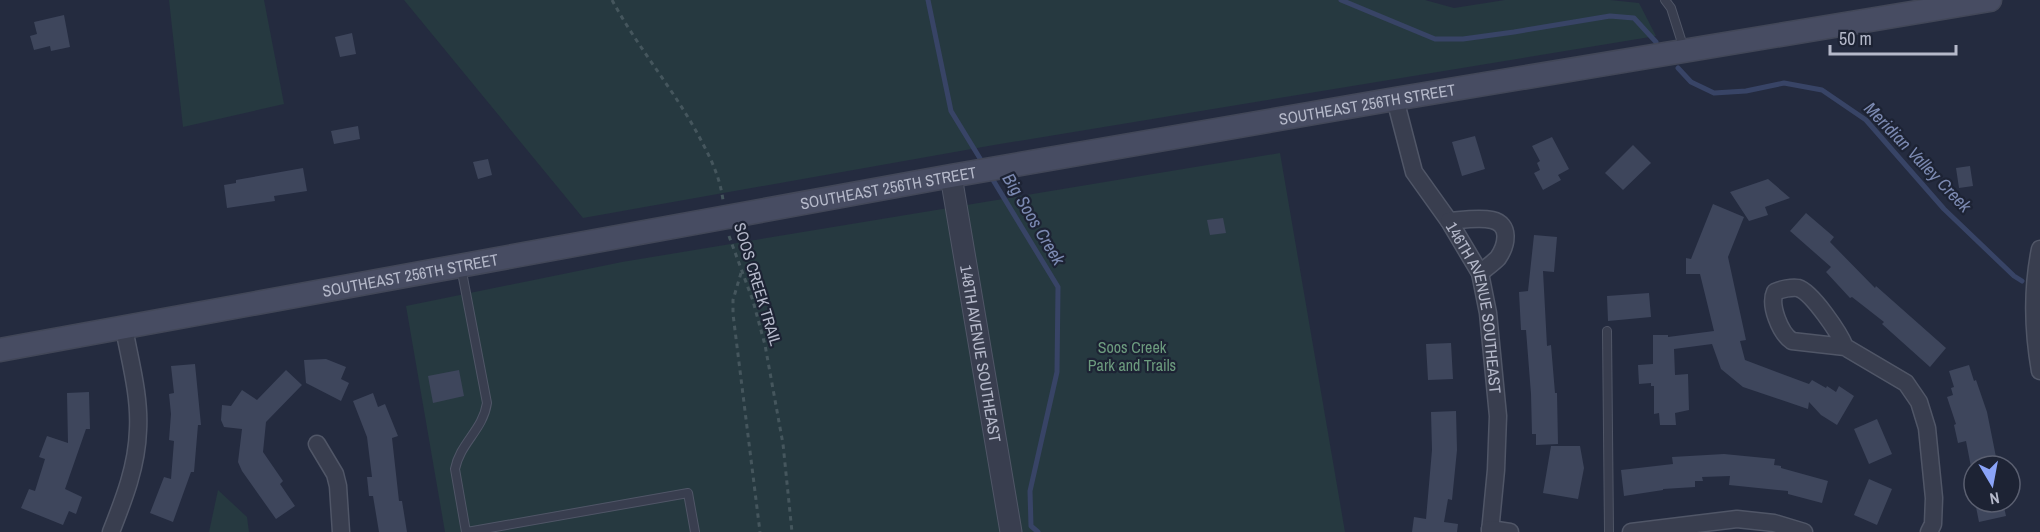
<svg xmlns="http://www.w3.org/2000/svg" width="2040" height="532" font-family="'Archivo Narrow',sans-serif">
  <rect width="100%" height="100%" fill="#242b3f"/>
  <path fill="#263940" d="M 169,0 L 264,0 L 284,104 L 183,127 Z
    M 404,0 L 1425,0 L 1454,8 L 1505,0 L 1610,0 L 1639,3 L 1656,36 L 994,145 L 583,218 Z
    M 1280,153 L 1345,532 L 445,532 L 406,306 L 622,262 Z
    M 218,490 L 247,517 L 249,532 L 209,532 Z"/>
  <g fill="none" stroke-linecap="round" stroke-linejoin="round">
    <path stroke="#384466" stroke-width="5" d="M 928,0 L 951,111 L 984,165
      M 1341,0 L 1435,39 L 1463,39 L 1514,32 L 1610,16 L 1634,18 L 1656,42
      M 1678,68 L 1691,82 L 1714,93 L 1746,91 L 1784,83 L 1822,90 L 1866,120 L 1944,209 L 2014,276 L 2022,281
      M 990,175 L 1058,287 L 1057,372 L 1030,491 L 1031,526 L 1038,532"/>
  </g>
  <path fill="#3e465c" d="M 64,15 L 70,47 L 51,51 L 50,46 L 34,50 L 30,36 L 37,34 L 34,22 Z
    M 352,33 L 356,54 L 340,57 L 335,37 Z
    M 358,126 L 360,139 L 334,144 L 331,131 Z
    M 1475,136 L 1485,169 L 1462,176 L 1452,142 Z
    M 1552,137 L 1569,169 L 1558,175 L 1561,180 L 1543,190 L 1534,173 L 1540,170 L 1537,163 L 1540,161 L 1532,146 Z
    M 1633,145 L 1651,163 L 1623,190 L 1605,173 Z
    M 488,159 L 492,175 L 478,179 L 473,162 Z
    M 1970,166 L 1973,186 L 1959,188 L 1956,168 Z
    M 303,168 L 307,191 L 274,196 L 275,201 L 227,208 L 224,185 L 236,183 L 236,180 Z
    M 1768,179 L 1790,198 L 1765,207 L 1768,215 L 1749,221 L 1730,192 Z
    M 1713,204 L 1744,217 L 1728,257 L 1746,340 L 1740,341 L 1745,360 L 1809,384 L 1812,380 L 1826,388 L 1827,386 L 1836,392 L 1839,386 L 1854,396 L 1837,425 L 1821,415 L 1809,402 L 1808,409 L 1743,387 L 1721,369 L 1712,344 L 1674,349 L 1675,375 L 1688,374 L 1689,410 L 1675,413 L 1676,425 L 1660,425 L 1659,413 L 1654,414 L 1654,386 L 1651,386 L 1651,383 L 1639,384 L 1638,365 L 1653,364 L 1653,335 L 1668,335 L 1668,337 L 1714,331 L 1700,274 L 1686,274 L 1686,258 L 1691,259 Z
    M 1806,213 L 1834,237 L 1830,242 L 1875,288 L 1876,286 L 1946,348 L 1930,367 L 1882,324 L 1884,322 L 1852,297 L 1850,298 L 1826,272 L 1831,267 L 1790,231 Z
    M 1223,218 L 1226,233 L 1210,235 L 1207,220 Z
    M 1534,235 L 1557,237 L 1554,272 L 1543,271 L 1547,346 L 1551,345 L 1555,393 L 1557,393 L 1558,444 L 1536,445 L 1536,434 L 1532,434 L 1531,394 L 1526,330 L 1521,330 L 1519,292 L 1528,291 Z
    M 1649,293 L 1651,317 L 1608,321 L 1607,296 Z
    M 1451,343 L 1453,379 L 1428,380 L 1426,344 Z
    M 326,359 L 346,367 L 341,379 L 349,383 L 341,401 L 306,383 L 304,360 Z
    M 195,364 L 201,425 L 198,425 L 194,472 L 191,472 L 173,522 L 150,513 L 164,477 L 171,479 L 174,441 L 169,440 L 171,414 L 169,394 L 174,393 L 171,366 Z
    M 1969,365 L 1974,381 L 1976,380 L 1987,412 L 1997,462 L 1971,467 L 1966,441 L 1958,443 L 1954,425 L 1956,424 L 1947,397 L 1953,395 L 1951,388 L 1954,387 L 1949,371 Z
    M 286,370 L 302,385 L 266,422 L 263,452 L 283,481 L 280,484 L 295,506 L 276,519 L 242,471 L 238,462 L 242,429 L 224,427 L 221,420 L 222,405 L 231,406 L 242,390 L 257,400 Z
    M 459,370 L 464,396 L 433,403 L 428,376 Z
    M 89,392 L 90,429 L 86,429 L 65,489 L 82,497 L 76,514 L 69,511 L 63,525 L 21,508 L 29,489 L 35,491 L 45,459 L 39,457 L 47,436 L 68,443 L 67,393 Z
    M 373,393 L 378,407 L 385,404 L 398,436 L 392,438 L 399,501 L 402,501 L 407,532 L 379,532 L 373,496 L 369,496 L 367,477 L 372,477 L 367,437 L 353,401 Z
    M 1456,411 L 1457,450 L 1452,500 L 1448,499 L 1444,522 L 1458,524 L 1457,532 L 1412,532 L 1414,517 L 1426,519 L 1432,450 L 1431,412 Z
    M 1877,419 L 1892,454 L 1869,464 L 1854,429 Z
    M 1551,446 L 1580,446 L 1584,468 L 1578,499 L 1543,493 Z
    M 1724,454 L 1775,459 L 1774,465 L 1781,466 L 1781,468 L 1828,481 L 1822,503 L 1788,494 L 1788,491 L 1729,485 L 1730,476 L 1702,477 L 1703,481 L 1695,481 L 1695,487 L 1663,489 L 1663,490 L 1624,496 L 1621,470 L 1673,464 L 1672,457 Z
    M 1869,479 L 1892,489 L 1877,525 L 1854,515 Z
    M 1975,502 L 2003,502 L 2006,516 L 1979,522 Z"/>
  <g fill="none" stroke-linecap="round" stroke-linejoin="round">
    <g stroke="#505667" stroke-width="10">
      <path id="service" d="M 1665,0 L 1671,8 L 1684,49
        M 461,267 L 487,403 C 483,430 460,443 455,469 L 466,532
        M 1607,331 L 1609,532
        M 467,532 L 688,493 L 695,532"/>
    </g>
    <g stroke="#505667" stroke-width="19">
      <g id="minor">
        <path id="s1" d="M 1395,99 L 1414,172 L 1449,221 L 1480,273 L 1488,313 L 1498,416 L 1496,470 L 1490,532"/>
        <path d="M 1449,221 C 1462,220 1479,217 1492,220 C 1511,224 1507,245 1498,258 C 1493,263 1486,268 1480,273"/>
        <path d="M 2040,249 C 2032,289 2033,331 2040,371"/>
        <path d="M 1845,347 C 1840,334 1812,292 1798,288 C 1792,287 1781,289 1775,292 C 1769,305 1780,333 1792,341 L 1845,347 L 1906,383 L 1919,402 L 1927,428 L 1934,498 L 1933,524 L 1929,532"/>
        <path d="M 317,444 L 335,474 L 338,486 L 341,532"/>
        <path d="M 1490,529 L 1510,532"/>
        <path d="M 111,532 C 124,499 137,466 138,430 C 140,396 130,361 124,328"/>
        <path d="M 1631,532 L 1737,519 L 1774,523 L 1804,532"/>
      </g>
    </g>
    <g stroke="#505667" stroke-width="23">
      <g id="tertiary">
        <path id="s2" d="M 951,176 L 1011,532"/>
      </g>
    </g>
    <g stroke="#424758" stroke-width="25">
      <g id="secondary">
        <path id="s3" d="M 0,350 L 951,176 L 1395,99 L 1990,0"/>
      </g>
    </g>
    <path stroke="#45565d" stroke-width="3" stroke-dasharray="4.5 4.5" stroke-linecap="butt" d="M 612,0 C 639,50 677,93 703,144 C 713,163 720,179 723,200
      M 729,236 L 753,301 L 765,345 L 783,444 L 792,532
      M 741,273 L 733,300 L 733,314 L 760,532"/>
    <use href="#service" stroke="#393e4f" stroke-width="8"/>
    <use href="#minor" stroke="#393e4f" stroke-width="16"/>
    <use href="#tertiary" stroke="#393e4f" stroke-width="21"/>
    <use href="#secondary" stroke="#474c62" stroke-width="22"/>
  </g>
  <g text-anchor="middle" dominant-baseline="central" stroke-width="4.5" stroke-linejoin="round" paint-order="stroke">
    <g font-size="16" fill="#b5b9ca" stroke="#1d2334">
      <text stroke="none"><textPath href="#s3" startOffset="1389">SOUTHEAST 256TH STREET</textPath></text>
      <text stroke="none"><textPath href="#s3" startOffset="903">SOUTHEAST 256TH STREET</textPath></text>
      <text stroke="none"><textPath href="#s3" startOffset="417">SOUTHEAST 256TH STREET</textPath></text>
      <text transform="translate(758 284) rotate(73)">SOOS CREEK TRAIL</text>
      <text stroke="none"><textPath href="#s1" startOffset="228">146TH AVENUE SOUTHEAST</textPath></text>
      <text stroke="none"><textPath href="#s2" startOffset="180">148TH AVENUE SOUTHEAST</textPath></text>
    </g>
    <g font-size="16" fill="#6c9b7e" stroke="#1d2334">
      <text x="1132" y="347">Soos Creek<tspan x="1132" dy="18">Park and Trails</tspan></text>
    </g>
    <g font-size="18" font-style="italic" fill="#7c8ab2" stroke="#1d2334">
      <text transform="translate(1918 157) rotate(46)">Meridian Valley Creek</text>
      <text transform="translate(1034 219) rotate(59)">Big Soos Creek</text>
    </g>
  </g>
  <g transform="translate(1992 484) rotate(170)"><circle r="28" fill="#1d2334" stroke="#5a5f70" stroke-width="1.5"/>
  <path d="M0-4.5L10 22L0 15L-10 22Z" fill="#8ba4f8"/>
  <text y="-9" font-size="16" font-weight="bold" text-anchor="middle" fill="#b5b9ca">N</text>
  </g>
  <path d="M1830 45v9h126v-9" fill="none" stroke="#b5b9ca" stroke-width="3"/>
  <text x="1839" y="45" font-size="18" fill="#b5b9ca" stroke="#1d2334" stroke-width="4.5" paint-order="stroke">50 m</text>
</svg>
